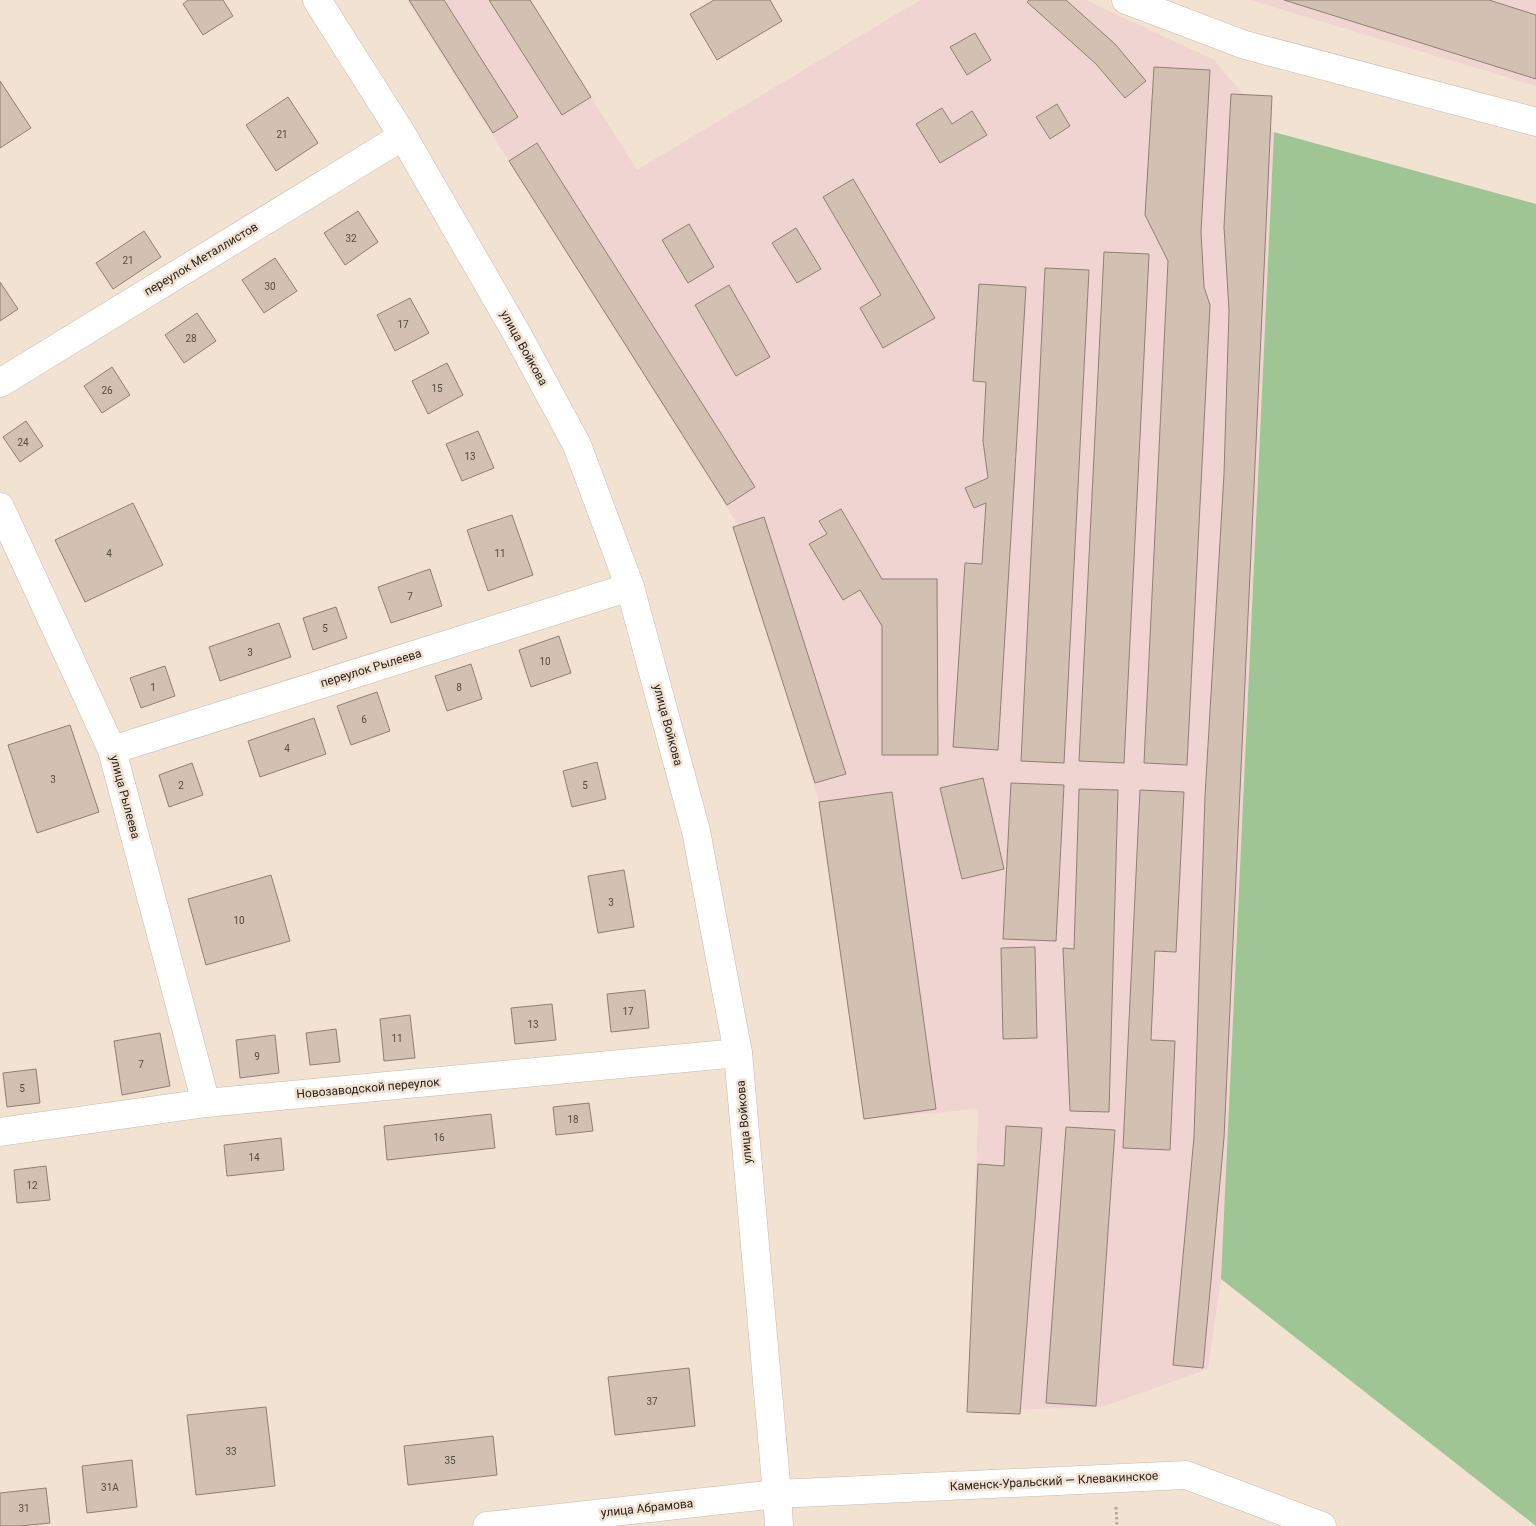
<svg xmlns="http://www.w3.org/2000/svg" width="1536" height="1526" font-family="Roboto,sans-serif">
  <rect width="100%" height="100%" fill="#f2e2d2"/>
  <path fill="#efd4d2" d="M 407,0 L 530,0 L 637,170 L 920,0 L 1086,0 L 1214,60 L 1274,132 L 1221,1279 L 1208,1369 L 1102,1407 L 968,1411 L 978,1109 L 864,1119 L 819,802 L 738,525 Z
    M 1250,0 L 1536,0 L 1536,86 Z"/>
  <path fill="#a0c595" d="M 1274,132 L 1536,204 L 1536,1526 L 1221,1279 Z"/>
  <path fill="#d2c1b3" stroke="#8f7f72" d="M 188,0 L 223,0 L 233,16 L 203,35 L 183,4 Z
    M 409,0 L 444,0 L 518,117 L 493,133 Z
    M 489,0 L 530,0 L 591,97 L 562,115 Z
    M 714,0 L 770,0 L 782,21 L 717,60 L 690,14 Z
    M 1029,0 L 1066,0 L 1115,44 L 1146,81 L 1125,98 L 1096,64 L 1027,2 Z
    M 1284,0 L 1489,0 L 1536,15 L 1536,79 Z
    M 975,33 L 991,60 L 967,75 L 950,47 Z
    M 1154,67 L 1210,70 L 1201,232 L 1204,287 L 1210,305 L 1187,765 L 1144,763 L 1168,261 L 1145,215 Z
    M 0,81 L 31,128 L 0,148 Z
    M 1231,94 L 1272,96 L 1224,1138 L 1203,1368 L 1173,1365 L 1194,1137 L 1205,796 L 1224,474 L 1229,310 L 1224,227 Z
    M 288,97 L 318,143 L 276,171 L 246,125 Z
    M 1057,104 L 1070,126 L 1050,139 L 1036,117 Z
    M 942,108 L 952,124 L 972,111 L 987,135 L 940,163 L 916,124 Z
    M 537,143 L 755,487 L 727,505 L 509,161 Z
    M 853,179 L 935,318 L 883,348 L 860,308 L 881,295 L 823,197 Z
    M 358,211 L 378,242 L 345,265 L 324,233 Z
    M 689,224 L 714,267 L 688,283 L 662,240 Z
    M 796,228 L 821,269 L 797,283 L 772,243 Z
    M 144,231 L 161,257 L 113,289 L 96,263 Z
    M 1104,252 L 1149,254 L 1124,763 L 1079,761 Z
    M 275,258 L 297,291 L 264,313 L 242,280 Z
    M 1045,268 L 1089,270 L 1064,763 L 1021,761 Z
    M 0,282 L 18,309 L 0,321 Z
    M 979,284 L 1026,287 L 998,750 L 953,747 L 965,563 L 982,564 L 986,503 L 974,508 L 965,488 L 988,478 L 983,441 L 986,382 L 973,381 Z
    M 729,285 L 770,357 L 736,376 L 695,305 Z
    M 410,298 L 429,333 L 395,351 L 377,315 Z
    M 197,313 L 216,341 L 184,363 L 165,335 Z
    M 447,363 L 463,395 L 428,414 L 412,381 Z
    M 112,367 L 130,395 L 102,413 L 84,386 Z
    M 26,421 L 43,446 L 20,462 L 3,437 Z
    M 478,431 L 494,468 L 462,481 L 446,444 Z
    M 133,503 L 163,565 L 85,602 L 55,540 Z
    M 841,509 L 882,579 L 937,579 L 938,755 L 882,755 L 882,626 L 860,590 L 843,600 L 809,544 L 827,534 L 819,521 Z
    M 512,515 L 533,575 L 488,591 L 467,530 Z
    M 764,517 L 846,774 L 815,783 L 733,527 Z
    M 430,569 L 442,606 L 391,623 L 378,587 Z
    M 336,607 L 347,638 L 313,650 L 303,618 Z
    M 279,623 L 291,657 L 220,681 L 209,647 Z
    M 559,636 L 571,673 L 531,687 L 519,650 Z
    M 471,664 L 482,699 L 447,711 L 435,676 Z
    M 165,666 L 175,696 L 141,708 L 130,678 Z
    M 377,692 L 390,731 L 351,745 L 337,706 Z
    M 314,718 L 326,754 L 260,777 L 248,741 Z
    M 70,725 L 99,812 L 37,833 L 8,745 Z
    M 597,762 L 606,799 L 572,807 L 563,771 Z
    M 192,763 L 203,795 L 169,807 L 159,775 Z
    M 983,778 L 1004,869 L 962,879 L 940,788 Z
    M 1011,783 L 1064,785 L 1056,941 L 1003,939 Z
    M 1079,789 L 1118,790 L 1109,1112 L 1070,1111 L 1063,948 L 1074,949 Z
    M 1140,790 L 1184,792 L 1176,952 L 1155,951 L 1151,1040 L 1175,1041 L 1170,1150 L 1123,1148 Z
    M 892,792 L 936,1109 L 864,1119 L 819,802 Z
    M 624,870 L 634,927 L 598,933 L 588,876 Z
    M 271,875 L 290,941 L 206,965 L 188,899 Z
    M 1035,947 L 1037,1038 L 1003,1039 L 1001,948 Z
    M 645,990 L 649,1028 L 611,1032 L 607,994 Z
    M 552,1004 L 556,1040 L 515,1044 L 511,1008 Z
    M 410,1015 L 415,1058 L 384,1061 L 380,1019 Z
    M 336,1029 L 340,1062 L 310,1065 L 306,1033 Z
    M 160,1033 L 170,1086 L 122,1095 L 114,1041 Z
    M 275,1035 L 279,1073 L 240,1078 L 236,1040 Z
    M 36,1069 L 40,1103 L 7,1107 L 3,1073 Z
    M 589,1103 L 593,1131 L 556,1135 L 553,1107 Z
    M 491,1114 L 495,1148 L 387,1160 L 384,1126 Z
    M 1006,1126 L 1042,1128 L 1020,1414 L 967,1412 L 978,1164 L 1004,1166 Z
    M 1066,1127 L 1115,1130 L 1096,1406 L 1046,1403 Z
    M 281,1138 L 284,1170 L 227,1176 L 224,1145 Z
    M 46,1166 L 50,1200 L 17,1203 L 14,1170 Z
    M 689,1368 L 695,1426 L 615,1435 L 608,1377 Z
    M 266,1407 L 275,1486 L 196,1495 L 187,1415 Z
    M 493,1436 L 497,1475 L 408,1485 L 404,1446 Z
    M 132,1460 L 137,1507 L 87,1513 L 82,1466 Z
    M 46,1488 L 50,1523 L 20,1526 L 0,1526 L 0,1493 Z"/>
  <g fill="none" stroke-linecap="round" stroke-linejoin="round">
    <g stroke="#c9baab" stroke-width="29">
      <path id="minor" d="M 1126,0 L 1245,45 L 1536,122
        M 0,383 L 403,136
        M 0,507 L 112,750 L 206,1103
        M 112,750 L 630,587
        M 0,1132 L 206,1103 L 738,1053
        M 487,1526 L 777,1494 L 779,1526"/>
    </g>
    <g stroke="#c9baab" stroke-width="29">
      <path id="major" d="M 317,0 L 403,136 L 517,334 L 577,445 L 630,587 L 696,831 L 738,1053 L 777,1494 L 1186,1475 L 1322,1526"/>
    </g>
    <path stroke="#b4a79b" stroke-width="3" stroke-dasharray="2.5 2.5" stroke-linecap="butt" d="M 1116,1507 L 1117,1526"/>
    <use href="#minor" stroke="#fff" stroke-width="28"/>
    <use href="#major" stroke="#fff" stroke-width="28"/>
  </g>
  <g text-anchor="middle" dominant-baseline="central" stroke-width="5" stroke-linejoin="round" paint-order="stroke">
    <g font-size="10" fill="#524a42">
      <text x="282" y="134">21</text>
      <text x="351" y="238">32</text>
      <text x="128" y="260">21</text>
      <text x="270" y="286">30</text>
      <text x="403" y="324">17</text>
      <text x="191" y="338">28</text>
      <text x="437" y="388">15</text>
      <text x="107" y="390">26</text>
      <text x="23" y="442">24</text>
      <text x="470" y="456">13</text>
      <text x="109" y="553">4</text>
      <text x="500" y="553">11</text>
      <text x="410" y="596">7</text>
      <text x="325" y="628">5</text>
      <text x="250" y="652">3</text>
      <text x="545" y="661">10</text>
      <text x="153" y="687">1</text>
      <text x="459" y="687">8</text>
      <text x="364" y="719">6</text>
      <text x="287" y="748">4</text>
      <text x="53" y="779">3</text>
      <text x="181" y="785">2</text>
      <text x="585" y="785">5</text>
      <text x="611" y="902">3</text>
      <text x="239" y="920">10</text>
      <text x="628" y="1011">17</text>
      <text x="533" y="1024">13</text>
      <text x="397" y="1038">11</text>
      <text x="257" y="1056">9</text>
      <text x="141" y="1064">7</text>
      <text x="22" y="1088">5</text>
      <text x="573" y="1119">18</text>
      <text x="439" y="1137">16</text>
      <text x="254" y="1157">14</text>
      <text x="32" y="1185">12</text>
      <text x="652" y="1401">37</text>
      <text x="231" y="1451">33</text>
      <text x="450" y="1460">35</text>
      <text x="110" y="1487">31А</text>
      <text x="24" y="1508">31</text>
    </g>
    <g font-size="12" fill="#28231d" stroke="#f2e2d2">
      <text transform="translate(201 259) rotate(-31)">переулок Металлистов</text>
      <text transform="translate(524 348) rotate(61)">улица Войкова</text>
      <text transform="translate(371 668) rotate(-17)">переулок Рылеева</text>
      <text transform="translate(668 725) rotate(75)">улица Войкова</text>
      <text transform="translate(125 797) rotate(75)">улица Рылеева</text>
      <text transform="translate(368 1088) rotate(-5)">Новозаводской переулок</text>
      <text transform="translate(744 1122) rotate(-95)">улица Войкова</text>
      <text transform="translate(1054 1481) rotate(-3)">Каменск-Уральский — Клевакинское</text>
      <text transform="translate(647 1508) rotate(-6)">улица Абрамова</text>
    </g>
  </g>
</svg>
